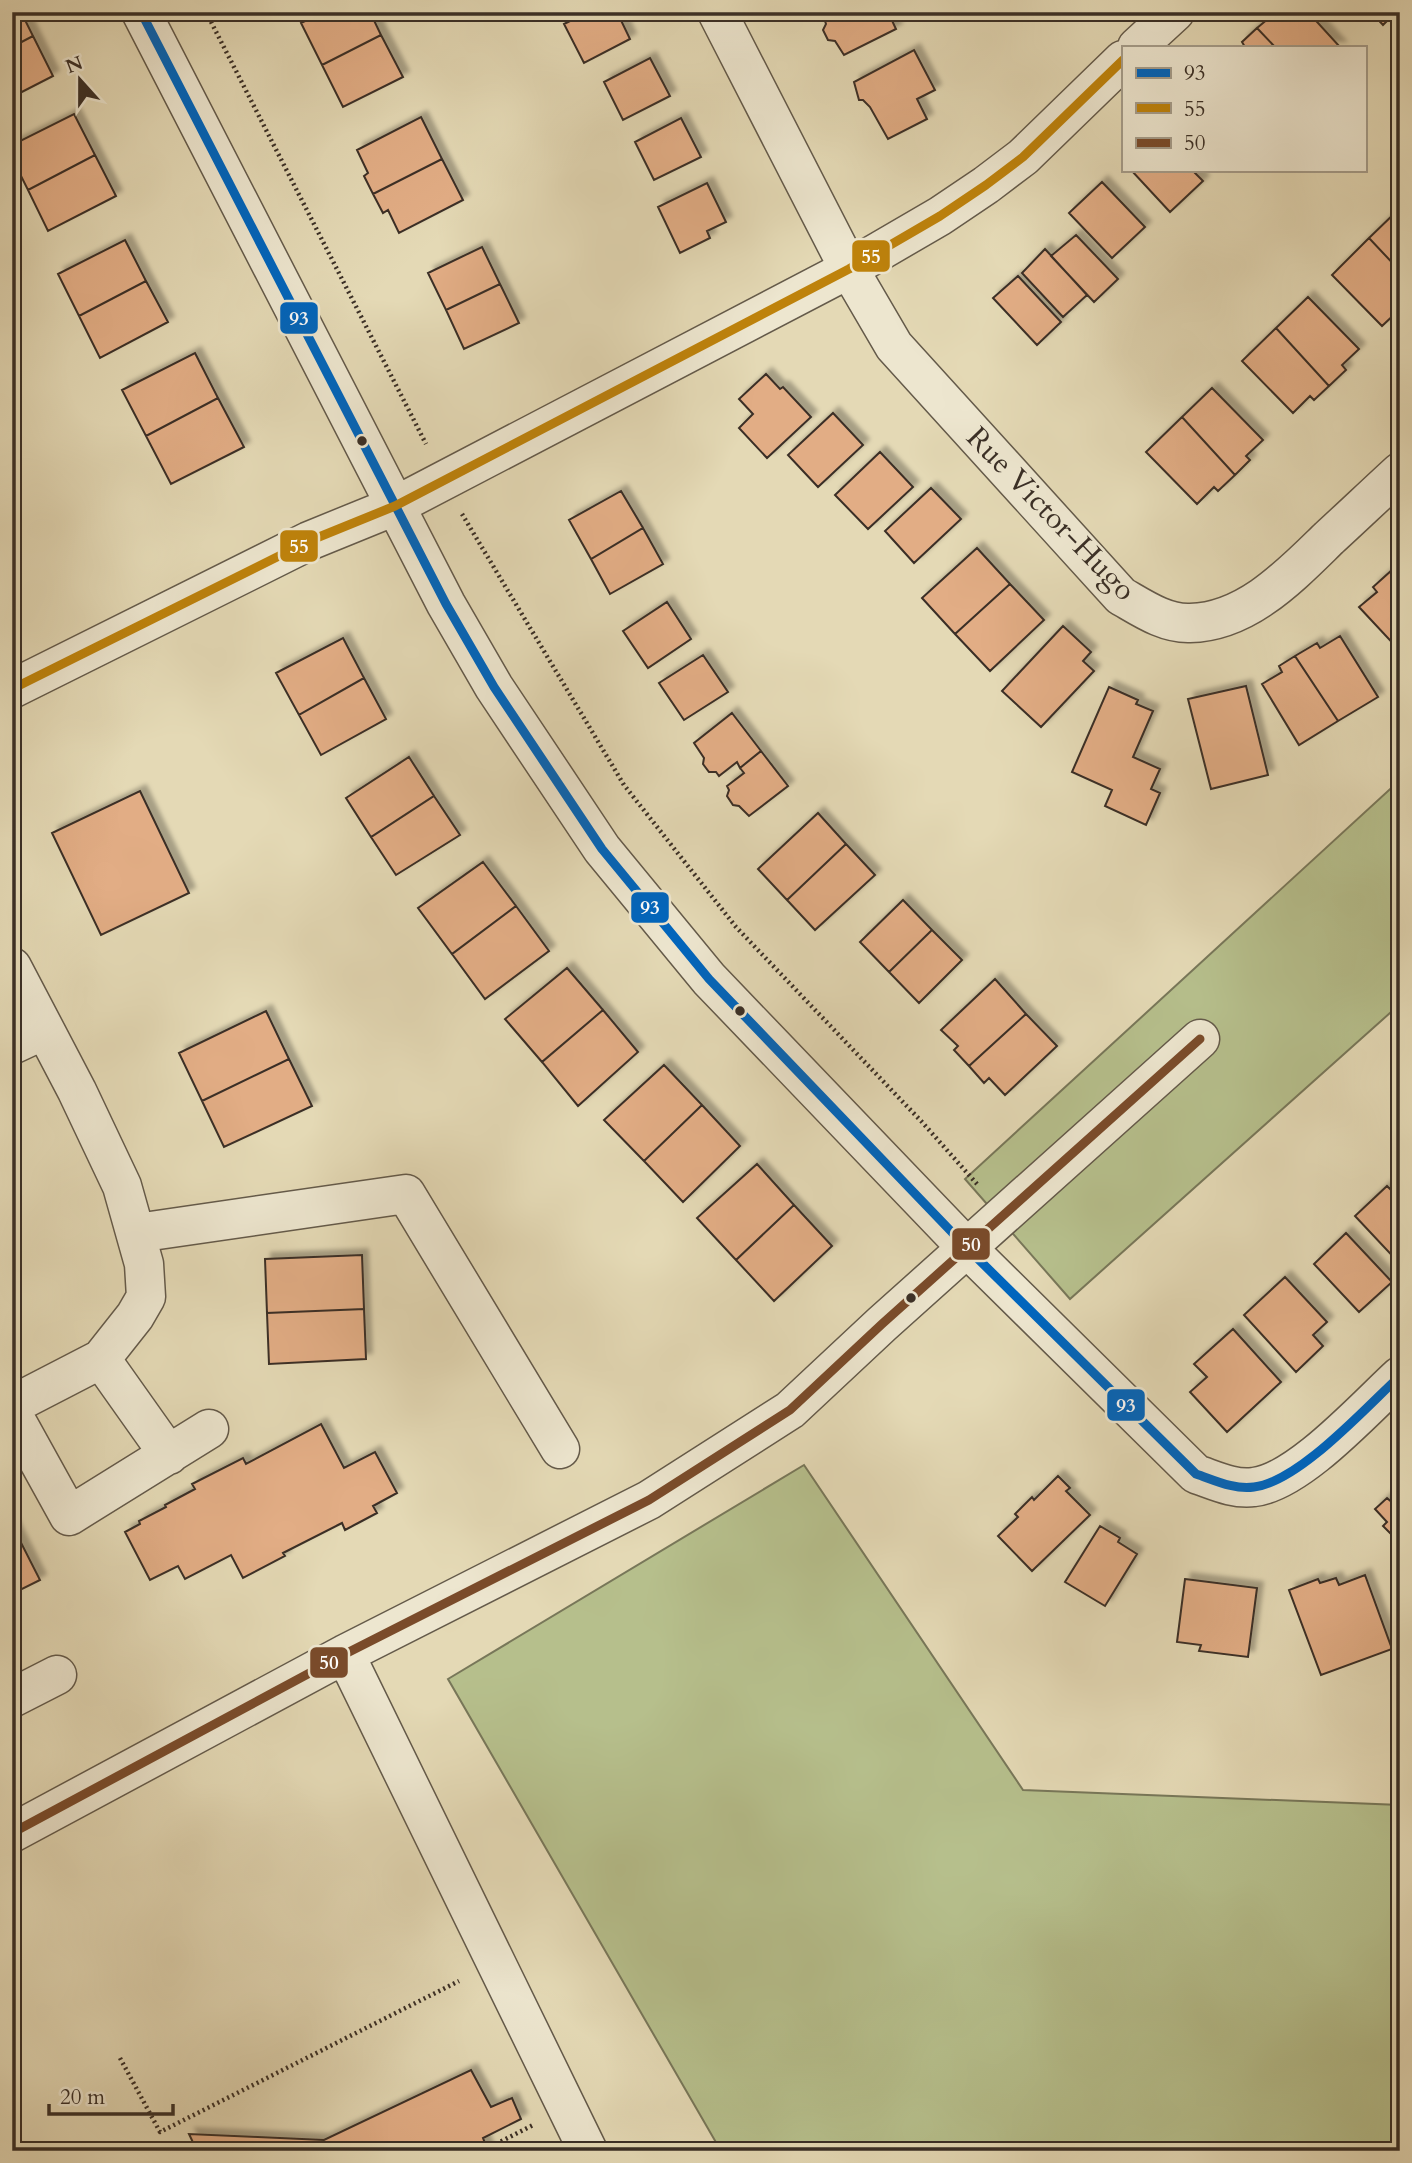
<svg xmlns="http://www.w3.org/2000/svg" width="1412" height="2163" font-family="Cardo,serif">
  <defs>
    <filter id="shadow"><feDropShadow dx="6" dy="-6" stdDeviation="2" flood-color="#0004"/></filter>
  </defs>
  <rect width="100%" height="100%" fill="#e4d9b5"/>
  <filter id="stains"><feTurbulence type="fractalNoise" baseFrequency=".00286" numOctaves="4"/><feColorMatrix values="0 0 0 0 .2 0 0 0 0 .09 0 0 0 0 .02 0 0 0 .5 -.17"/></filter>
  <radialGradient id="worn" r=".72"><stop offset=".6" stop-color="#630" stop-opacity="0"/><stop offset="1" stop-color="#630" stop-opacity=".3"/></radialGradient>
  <path fill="#b6bf8c" stroke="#787759" stroke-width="2" d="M 1400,780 L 1400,1004 L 1070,1299 L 965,1179 Z
    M 804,1465 L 1023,1790 L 1400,1805 L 1400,2151 L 721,2151 L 448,1679 Z"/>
  <path fill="#e2ad85" stroke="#3a2f26" stroke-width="2" filter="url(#shadow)" d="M 12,12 L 21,12 L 33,36 L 12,47 Z
    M 323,12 L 370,12 L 381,35 L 322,65 L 301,23 Z
    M 588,12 L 617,12 L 630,39 L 584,63 L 564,24 Z
    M 841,12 L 888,12 L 896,29 L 844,55 L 835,41 L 828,40 L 823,30 L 826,24 L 825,21 Z
    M 1283,12 L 1308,12 L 1340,47 L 1275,47 L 1257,28 L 1275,13 L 1279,16 Z
    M 1371,12 L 1396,12 L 1383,25 Z
    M 1257,28 L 1275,47 L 1245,47 L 1242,42 Z
    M 381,35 L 403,77 L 343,107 L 322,65 Z
    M 33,36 L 53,76 L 12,97 L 12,47 Z
    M 914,50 L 935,90 L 917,99 L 927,119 L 888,139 L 870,107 L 863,100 L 859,100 L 854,82 Z
    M 650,58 L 670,96 L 623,120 L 604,82 Z
    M 74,114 L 95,155 L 28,190 L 12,158 L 12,145 Z
    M 421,117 L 442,159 L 373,194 L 364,176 L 368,173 L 357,150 Z
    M 681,118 L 701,157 L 654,180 L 635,142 Z
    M 95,155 L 116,196 L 48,231 L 28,190 Z
    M 442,159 L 463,200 L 399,233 L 388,210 L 383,213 L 373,194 Z
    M 1131,170 L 1192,170 L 1203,181 L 1170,212 Z
    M 1102,182 L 1145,227 L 1112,258 L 1069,213 Z
    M 707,183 L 726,222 L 707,231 L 710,238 L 680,253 L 658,207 Z
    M 1398,210 L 1400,212 L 1400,271 L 1369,238 Z
    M 1076,235 L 1118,279 L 1094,302 L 1051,256 Z
    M 1369,238 L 1400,271 L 1400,309 L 1382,326 L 1332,275 Z
    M 125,240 L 146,281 L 79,316 L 58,274 Z
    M 482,247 L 500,284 L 446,310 L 428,273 Z
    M 1045,249 L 1087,295 L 1063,317 L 1022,273 Z
    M 1018,276 L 1061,322 L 1037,345 L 993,298 Z
    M 146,281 L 168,322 L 100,358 L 79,316 Z
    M 500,284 L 519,323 L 464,349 L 446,310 Z
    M 1308,297 L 1359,349 L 1342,365 L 1346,370 L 1329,386 L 1276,328 Z
    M 1276,328 L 1329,386 L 1314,400 L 1310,396 L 1293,413 L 1242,361 Z
    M 195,353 L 218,398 L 146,436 L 122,390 Z
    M 766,374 L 780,389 L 783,387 L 811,417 L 767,458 L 739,428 L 753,414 L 739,399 Z
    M 1212,388 L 1263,440 L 1246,456 L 1250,460 L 1235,475 L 1182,417 Z
    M 218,398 L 244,447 L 171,484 L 146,436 Z
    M 833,413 L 863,445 L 818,487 L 788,455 Z
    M 1182,417 L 1235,475 L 1218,491 L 1214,487 L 1197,504 L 1146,452 Z
    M 880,452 L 913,487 L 868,529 L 835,495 Z
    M 931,488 L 961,519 L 914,563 L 885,531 Z
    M 621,491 L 643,528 L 591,559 L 569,520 Z
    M 643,528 L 663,564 L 610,594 L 591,559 Z
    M 977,548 L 1010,584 L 955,634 L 922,598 Z
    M 1392,570 L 1400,578 L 1400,651 L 1359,607 L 1377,592 L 1373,587 Z
    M 1010,584 L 1044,620 L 990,671 L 955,634 Z
    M 667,602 L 691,639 L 648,668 L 623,631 Z
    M 1063,626 L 1091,652 L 1083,661 L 1094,671 L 1041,727 L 1002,691 Z
    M 1340,636 L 1378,697 L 1338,721 L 1295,656 L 1317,643 L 1320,648 Z
    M 343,638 L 364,678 L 299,715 L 276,673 Z
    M 703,655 L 728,692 L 684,720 L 659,683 Z
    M 1295,656 L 1338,721 L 1299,745 L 1262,684 L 1282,672 L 1279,666 Z
    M 364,678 L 386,719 L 321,755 L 299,715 Z
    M 1246,686 L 1268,775 L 1211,789 L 1188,699 Z
    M 1109,687 L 1138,700 L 1136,704 L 1153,711 L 1133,757 L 1160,769 L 1151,789 L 1160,793 L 1146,825 L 1105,806 L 1112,790 L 1072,772 Z
    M 732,713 L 761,751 L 740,768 L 737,762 L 719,776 L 716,772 L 709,772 L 703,764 L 704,758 L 694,743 Z
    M 761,751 L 788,786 L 749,816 L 739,806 L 733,805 L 727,796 L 729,790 L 727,786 L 744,773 L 740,768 Z
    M 409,757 L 434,796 L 371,837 L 346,798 Z
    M 140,791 L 189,893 L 101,935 L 52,833 Z
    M 434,796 L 460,835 L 396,875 L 371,837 Z
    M 818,813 L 846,844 L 787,900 L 758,869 Z
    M 846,844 L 875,875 L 815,930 L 787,900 Z
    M 483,862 L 516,906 L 452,954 L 418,908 Z
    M 903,900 L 932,930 L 889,972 L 860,942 Z
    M 516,906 L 549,951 L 485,999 L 452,954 Z
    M 932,930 L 962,960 L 919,1003 L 889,972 Z
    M 567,968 L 603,1010 L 542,1062 L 505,1019 Z
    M 995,979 L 1026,1014 L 969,1066 L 954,1050 L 958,1046 L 941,1030 Z
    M 603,1010 L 638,1052 L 578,1106 L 542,1062 Z
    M 266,1011 L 289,1059 L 202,1101 L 179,1053 Z
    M 1026,1014 L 1057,1046 L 1005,1095 L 989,1078 L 984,1083 L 969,1066 Z
    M 289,1059 L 312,1106 L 224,1147 L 202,1101 Z
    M 664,1065 L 702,1105 L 644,1161 L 604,1120 Z
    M 702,1105 L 740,1146 L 683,1202 L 644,1161 Z
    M 757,1164 L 794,1205 L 736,1260 L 697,1218 Z
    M 1398,1180 L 1400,1182 L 1400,1264 L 1355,1216 L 1387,1186 L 1390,1189 Z
    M 794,1205 L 832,1246 L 774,1301 L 736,1260 Z
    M 1346,1233 L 1392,1282 L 1359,1312 L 1314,1264 Z
    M 362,1255 L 364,1309 L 267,1313 L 265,1259 Z
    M 1285,1277 L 1327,1322 L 1313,1335 L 1323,1346 L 1296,1372 L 1244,1315 Z
    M 364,1309 L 366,1359 L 269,1364 L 267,1313 Z
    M 1233,1329 L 1281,1382 L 1227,1432 L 1190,1392 L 1207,1377 L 1194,1364 Z
    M 321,1424 L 344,1468 L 375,1452 L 397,1493 L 373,1506 L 377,1513 L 345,1530 L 342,1523 L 283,1553 L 285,1556 L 243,1578 L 231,1555 L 185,1579 L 178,1566 L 150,1580 L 125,1532 L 140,1524 L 139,1521 L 166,1507 L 165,1505 L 195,1489 L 192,1484 L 243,1458 L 246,1464 Z
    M 1058,1476 L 1070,1488 L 1066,1491 L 1090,1515 L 1032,1571 L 998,1536 L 1018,1517 L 1015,1514 L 1032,1497 L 1034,1500 Z
    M 1387,1498 L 1395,1505 L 1400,1501 L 1400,1543 L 1383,1526 L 1387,1522 L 1375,1509 Z
    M 12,1525 L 40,1580 L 12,1594 Z
    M 1100,1526 L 1120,1538 L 1118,1542 L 1137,1554 L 1105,1606 L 1065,1582 Z
    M 1365,1575 L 1392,1649 L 1321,1675 L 1289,1590 L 1318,1579 L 1320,1583 L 1336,1578 L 1339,1585 Z
    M 1185,1579 L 1257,1588 L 1248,1657 L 1199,1651 L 1201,1645 L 1177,1642 Z
    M 471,2070 L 491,2107 L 512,2098 L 521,2119 L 483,2138 L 488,2151 L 197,2151 L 189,2134 L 324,2140 Z"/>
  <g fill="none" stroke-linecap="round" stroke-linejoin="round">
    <g stroke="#645a4a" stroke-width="41">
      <path id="minor" d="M 141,12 L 446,604 L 494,687 L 602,849 L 709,979 L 968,1249 L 1196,1474 C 1214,1480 1234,1490 1254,1487 C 1299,1482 1366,1407 1400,1376
        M 717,12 L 849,269 L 894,346 L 1121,596 C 1142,608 1165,624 1190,623 C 1247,622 1291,575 1329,538 C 1353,516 1376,494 1400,472
        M 1137,47 L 1175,12
        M 12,689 L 309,541 L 395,506 L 849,269 L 940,216 L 986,185 L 1023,157 L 1123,60
        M 12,967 L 77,1091 L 122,1186 L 144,1264 L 146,1297 L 135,1316 L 101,1359 L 12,1405
        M 12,1045 L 44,1030
        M 137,1233 L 406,1194 L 560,1449
        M 101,1359 L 169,1455
        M 12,1413 L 69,1516 L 209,1429
        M 345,1654 L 588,2151
        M 12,1698 L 57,1675
        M 12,1833 L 345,1654 L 649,1500 L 790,1410 L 882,1324 L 1200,1039"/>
    </g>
    <path stroke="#3a2f26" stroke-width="4.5" stroke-dasharray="2 3.5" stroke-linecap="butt" d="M 206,12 L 426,444
      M 462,514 L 624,785 L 736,927 L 922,1122 L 977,1184
      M 120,2058 L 160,2132 L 459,1981
      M 496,2144 L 533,2125"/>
    <use href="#minor" stroke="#ede6cf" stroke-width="38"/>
    <g stroke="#ede6cf" stroke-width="14">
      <path id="bus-1" d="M 141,12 L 446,604 L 494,687 L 602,849 L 709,979 L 968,1249 L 1196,1474 C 1214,1480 1234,1490 1254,1487 C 1299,1482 1366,1407 1400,1376"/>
    </g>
    <g stroke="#ede6cf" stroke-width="14">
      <path id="bus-2" d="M 12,689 L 309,541 L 395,506 L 849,269 L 940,216 L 986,185 L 1023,157 L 1123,60"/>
    </g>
    <g stroke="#ede6cf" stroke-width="14">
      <path id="bus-3" d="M 12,1833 L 345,1654 L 649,1500 L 790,1410 L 882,1324 L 1200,1039"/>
    </g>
    <use href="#bus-1" stroke="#0065bd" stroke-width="9"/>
    <use href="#bus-2" stroke="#be820b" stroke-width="9"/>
    <use href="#bus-3" stroke="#7a4b2a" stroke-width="9"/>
  </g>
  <g fill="#3a2f26" stroke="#ede6cf" stroke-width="2.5">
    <circle cx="362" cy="441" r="6"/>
    <circle cx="740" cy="1011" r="6"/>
    <circle cx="911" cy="1298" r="6"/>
  </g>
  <g text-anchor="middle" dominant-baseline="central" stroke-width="5" stroke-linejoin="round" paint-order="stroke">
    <g font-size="30" fill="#3a2f26" stroke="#ede6cf">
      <text transform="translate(1051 514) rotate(46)">Rue Victor-Hugo</text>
    </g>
  </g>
  <g stroke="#ede6cf" stroke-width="2.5">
    <rect x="851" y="239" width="40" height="34" rx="7" fill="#be820b"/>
    <rect x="279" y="301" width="40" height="34" rx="7" fill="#0065bd"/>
    <rect x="279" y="529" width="40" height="34" rx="7" fill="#be820b"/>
    <rect x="630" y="891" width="40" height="33" rx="7" fill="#0065bd"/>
    <rect x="951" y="1227" width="40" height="34" rx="7" fill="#7a4b2a"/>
    <rect x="1106" y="1388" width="40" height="34" rx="7" fill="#0065bd"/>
    <rect x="309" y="1646" width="40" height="33" rx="7" fill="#7a4b2a"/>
  </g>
  <g font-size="19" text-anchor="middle" font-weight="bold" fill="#fff">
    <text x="871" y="263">55</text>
    <text x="299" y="325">93</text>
    <text x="299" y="553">55</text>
    <text x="650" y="914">93</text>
    <text x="971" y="1251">50</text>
    <text x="1126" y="1412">93</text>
    <text x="329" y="1669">50</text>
  </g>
  <rect width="1412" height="2163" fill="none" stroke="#e4d9b5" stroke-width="42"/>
  <rect x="14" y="14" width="1384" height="2135" fill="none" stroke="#3a2f26" stroke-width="3.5"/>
  <rect x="21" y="21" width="1370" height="2121" fill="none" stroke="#3a2f26" stroke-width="2"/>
  <rect x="1122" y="46" width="245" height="126" fill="#ede6cf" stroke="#a59d8b" stroke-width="2"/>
  <rect x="1136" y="68" width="35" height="10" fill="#0065bd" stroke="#a59d8b" stroke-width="2"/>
  <text x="1184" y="80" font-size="21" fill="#3a2f26">93</text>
  <rect x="1136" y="103" width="35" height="10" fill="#be820b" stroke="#a59d8b" stroke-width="2"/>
  <text x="1184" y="116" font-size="21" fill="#3a2f26">55</text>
  <rect x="1136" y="138" width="35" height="10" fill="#7a4b2a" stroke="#a59d8b" stroke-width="2"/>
  <text x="1184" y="150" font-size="21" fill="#3a2f26">50</text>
  <g transform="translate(80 80) rotate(339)" stroke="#ede6cf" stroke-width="5" paint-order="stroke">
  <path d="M0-5L12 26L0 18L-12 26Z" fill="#3a2f26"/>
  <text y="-10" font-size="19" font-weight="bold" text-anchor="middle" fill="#3a2f26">N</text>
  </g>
  <path d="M49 2104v10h124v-10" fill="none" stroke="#3a2f26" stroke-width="3.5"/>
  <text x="60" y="2104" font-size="21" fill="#3a2f26" stroke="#ede6cf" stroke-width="5" paint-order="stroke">20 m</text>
  <rect width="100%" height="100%" filter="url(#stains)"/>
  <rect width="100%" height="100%" fill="url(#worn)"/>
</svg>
